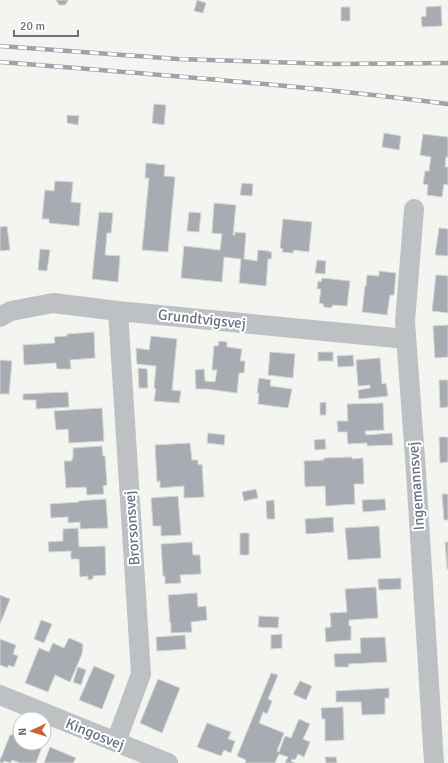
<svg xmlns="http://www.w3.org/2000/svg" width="448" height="763" font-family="Signika,sans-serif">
  <rect width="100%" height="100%" fill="#f4f4f1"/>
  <path fill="#a6acb1" stroke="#d5d5d4" d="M 56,0 L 68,0 L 68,1 L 65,5 L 59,5 Z
    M 197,0 L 206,3 L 203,13 L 194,11 Z
    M 441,6 L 442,26 L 422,27 L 421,17 L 426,16 L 426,7 Z
    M 341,7 L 350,7 L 350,21 L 341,21 Z
    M 154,104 L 166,105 L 164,125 L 152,123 Z
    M 67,115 L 79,116 L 78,125 L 67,123 Z
    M 384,133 L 401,136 L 399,150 L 382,147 Z
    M 423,134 L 448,137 L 448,157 L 446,157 L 445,167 L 448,167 L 448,185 L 444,184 L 442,197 L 427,195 L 428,185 L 423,184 L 425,171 L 429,171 L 431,157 L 420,155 Z
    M 146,163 L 165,165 L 164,176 L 175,177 L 168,252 L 142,250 L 149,178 L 145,178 Z
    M 55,181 L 73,182 L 71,202 L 81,203 L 79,226 L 49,223 L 49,219 L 42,219 L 45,190 L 54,191 Z
    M 242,183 L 253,184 L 252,196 L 240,195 Z
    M 214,203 L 236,205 L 233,235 L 235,235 L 235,232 L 246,233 L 244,259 L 257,261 L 258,250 L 269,251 L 269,252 L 272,252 L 271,259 L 268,259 L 266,286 L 239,283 L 241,259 L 224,257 L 222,282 L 181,278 L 184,246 L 220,250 L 222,234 L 212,233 Z
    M 99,212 L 113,213 L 111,233 L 107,233 L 105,255 L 120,256 L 118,282 L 92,279 Z
    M 189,212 L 201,213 L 199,232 L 187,231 Z
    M 283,219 L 312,222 L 309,252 L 294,250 L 293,253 L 282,252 L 283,249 L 280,248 Z
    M 7,226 L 10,250 L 0,251 L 0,227 Z
    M 439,228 L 448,229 L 448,256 L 435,255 Z
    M 40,249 L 50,250 L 47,271 L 38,270 Z
    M 317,260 L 326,261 L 325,274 L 315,273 Z
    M 379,271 L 396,273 L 394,295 L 390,295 L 387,315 L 362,312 L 365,286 L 366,286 L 367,275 L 379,276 Z
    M 436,275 L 448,276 L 448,313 L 432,311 Z
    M 322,278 L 350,281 L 347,306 L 333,305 L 331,308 L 324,307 L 323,304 L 319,303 L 321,289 L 317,289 L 318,281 L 321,282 Z
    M 448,325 L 448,357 L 435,358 L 433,326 Z
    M 94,332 L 95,358 L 70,360 L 71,369 L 57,369 L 56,363 L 24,365 L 23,345 L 55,343 L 54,337 L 67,336 L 67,334 Z
    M 151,336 L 177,339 L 172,390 L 181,391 L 179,403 L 154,401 L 156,389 L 154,388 L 156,366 L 137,364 L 136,348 L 149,350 Z
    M 219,341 L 227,342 L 227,347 L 242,349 L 240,361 L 245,361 L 244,373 L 239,373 L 237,393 L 206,389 L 196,389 L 195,370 L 204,369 L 205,381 L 215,382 L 217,370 L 212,370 L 214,346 L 218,346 Z
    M 270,352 L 295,354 L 293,378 L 268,375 Z
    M 318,352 L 333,352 L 333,361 L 318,361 Z
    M 353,355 L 354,366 L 338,367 L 337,356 Z
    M 380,358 L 382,384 L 386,383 L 388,396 L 359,399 L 358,390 L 370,388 L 370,385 L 358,386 L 356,360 Z
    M 0,360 L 12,361 L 9,394 L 0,394 Z
    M 138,368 L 147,369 L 148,388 L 139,388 Z
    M 259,378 L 271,380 L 270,386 L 292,389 L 288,408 L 258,404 L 259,393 L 257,393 Z
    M 439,380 L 448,380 L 448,407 L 440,408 Z
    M 68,392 L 69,407 L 36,409 L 36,400 L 23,400 L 23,394 Z
    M 326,402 L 326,415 L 320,415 L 320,403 Z
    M 383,403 L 384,430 L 365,431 L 365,433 L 366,433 L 366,435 L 392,433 L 393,445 L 367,446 L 367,443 L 348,444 L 347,432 L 338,432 L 337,421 L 348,421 L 347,404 Z
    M 102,408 L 104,441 L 69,443 L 68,429 L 56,430 L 54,411 Z
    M 208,433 L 225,435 L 224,445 L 207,443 Z
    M 439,437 L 448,437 L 448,462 L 440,463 Z
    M 325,439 L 326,449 L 315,450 L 314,440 Z
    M 190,443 L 192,460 L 198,460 L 198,465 L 202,464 L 204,497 L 184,498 L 184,486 L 160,488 L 160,481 L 157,482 L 155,445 Z
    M 102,446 L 103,456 L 105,456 L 107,485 L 103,486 L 104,494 L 87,495 L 86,487 L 66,488 L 64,461 L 72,461 L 72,458 L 73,458 L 73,448 Z
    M 352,457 L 352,459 L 363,458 L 364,484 L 354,484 L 355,504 L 326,506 L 325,486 L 305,487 L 304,461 L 324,460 L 324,458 Z
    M 256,489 L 258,498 L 244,501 L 242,492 Z
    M 442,494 L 448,494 L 448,520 L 444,520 Z
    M 178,496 L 181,535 L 161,536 L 161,526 L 153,526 L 151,498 Z
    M 106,499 L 108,528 L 80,529 L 80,522 L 68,523 L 68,517 L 51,518 L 50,504 L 79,502 L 78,501 Z
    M 385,499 L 386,510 L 363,512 L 362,500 Z
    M 274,500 L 275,519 L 267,519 L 266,501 Z
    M 333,517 L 334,532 L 306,534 L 305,519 Z
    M 379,526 L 381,558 L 348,560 L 345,528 Z
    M 78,528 L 79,547 L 105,546 L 106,575 L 93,576 L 93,579 L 88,580 L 88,576 L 80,577 L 79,559 L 71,559 L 71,551 L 49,552 L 48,542 L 63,541 L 63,529 Z
    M 240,533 L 249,533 L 249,555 L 240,555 Z
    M 192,542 L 193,555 L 200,555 L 201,574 L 180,575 L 181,583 L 165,584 L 165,576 L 163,576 L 161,544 Z
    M 445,542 L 448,542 L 448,569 L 447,569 Z
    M 401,578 L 401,589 L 379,590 L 378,579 Z
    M 376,587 L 378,618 L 349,620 L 349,626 L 351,626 L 351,640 L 326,642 L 325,628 L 331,627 L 330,613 L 347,612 L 345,589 Z
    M 197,593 L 198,607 L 206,606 L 207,620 L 191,622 L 192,632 L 171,633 L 171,623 L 170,623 L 168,595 Z
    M 0,595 L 10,599 L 0,624 Z
    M 259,616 L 279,617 L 278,628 L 258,627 Z
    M 41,620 L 52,624 L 44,643 L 34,639 Z
    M 282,634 L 282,648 L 271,649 L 271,635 Z
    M 185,635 L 186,649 L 157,651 L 156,637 Z
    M 385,637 L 387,662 L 348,664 L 349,667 L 335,667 L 334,654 L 361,653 L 360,638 Z
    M 69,638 L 83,644 L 82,654 L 70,682 L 55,675 L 48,692 L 25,683 L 39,648 L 49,652 L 53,643 L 64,648 Z
    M 0,639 L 16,645 L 13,654 L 18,656 L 14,667 L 8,665 L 8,668 L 0,665 Z
    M 94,666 L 115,675 L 102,709 L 79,700 Z
    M 78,667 L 86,670 L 81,685 L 73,682 Z
    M 271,673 L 278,675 L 268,699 L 272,701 L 267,714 L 263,712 L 259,723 L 284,733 L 277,751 L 279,752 L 285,736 L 291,738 L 299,719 L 310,724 L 303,739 L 310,742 L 304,757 L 298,754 L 295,760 L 292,759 L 291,761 L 295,763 L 285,763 L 288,757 L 279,754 L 275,763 L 245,763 L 246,760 L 237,756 Z
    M 158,679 L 180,688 L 162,733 L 140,723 Z
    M 300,681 L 312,686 L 306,700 L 293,694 Z
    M 389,688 L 389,698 L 385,698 L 385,714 L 362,715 L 361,702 L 336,702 L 336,691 Z
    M 343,707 L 344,740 L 325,741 L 325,719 L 322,719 L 321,708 Z
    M 207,723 L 231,732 L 228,739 L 235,741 L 231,753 L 224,750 L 221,756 L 197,747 Z
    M 14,731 L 20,734 L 20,743 L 32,743 L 42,747 L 36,763 L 20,763 L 12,760 L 11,763 L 4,761 L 3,763 L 0,763 L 0,758 L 1,758 L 10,735 L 12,735 Z
    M 50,747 L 76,758 L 73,763 L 44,763 Z
    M 325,757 L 336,757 L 337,763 L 326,763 Z"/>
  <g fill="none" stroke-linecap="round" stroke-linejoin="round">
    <path stroke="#bec1c4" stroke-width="20" d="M 414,209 L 405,322 L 416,472 L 434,763
      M 0,317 L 11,311 L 53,303 L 118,311 L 406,339
      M 0,695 L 168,763
      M 116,742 L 141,674 L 118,311"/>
    <g stroke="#9ea3a8" stroke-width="4.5">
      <path id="rail" d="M 0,46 L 178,59 L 333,64 L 448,63
        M 0,62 C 150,74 299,85 448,104"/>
    </g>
    <use href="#rail" stroke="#fff" stroke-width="3" stroke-dasharray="9" stroke-linecap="butt"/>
  </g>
  <g text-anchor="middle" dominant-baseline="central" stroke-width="4" stroke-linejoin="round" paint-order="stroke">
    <g font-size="15" fill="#67737e" stroke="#fff">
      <text transform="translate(202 319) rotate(6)">Grundtvigsvej</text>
      <text transform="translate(416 486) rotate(-94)">Ingemannsvej</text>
      <text transform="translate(132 528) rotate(-94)">Brorsonsvej</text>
      <text transform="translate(95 734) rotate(22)">Kingosvej</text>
    </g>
  </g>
  <g transform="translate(32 731) rotate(266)"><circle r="19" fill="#ffffff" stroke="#c2c7cb"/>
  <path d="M0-3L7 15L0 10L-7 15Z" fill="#cd6138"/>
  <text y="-6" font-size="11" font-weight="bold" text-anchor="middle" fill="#67737e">N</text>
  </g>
  <path d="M14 30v6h64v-6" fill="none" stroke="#67737e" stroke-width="2"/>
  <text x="20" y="30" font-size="12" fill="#67737e" stroke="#ffffff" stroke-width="3" paint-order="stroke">20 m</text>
</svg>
